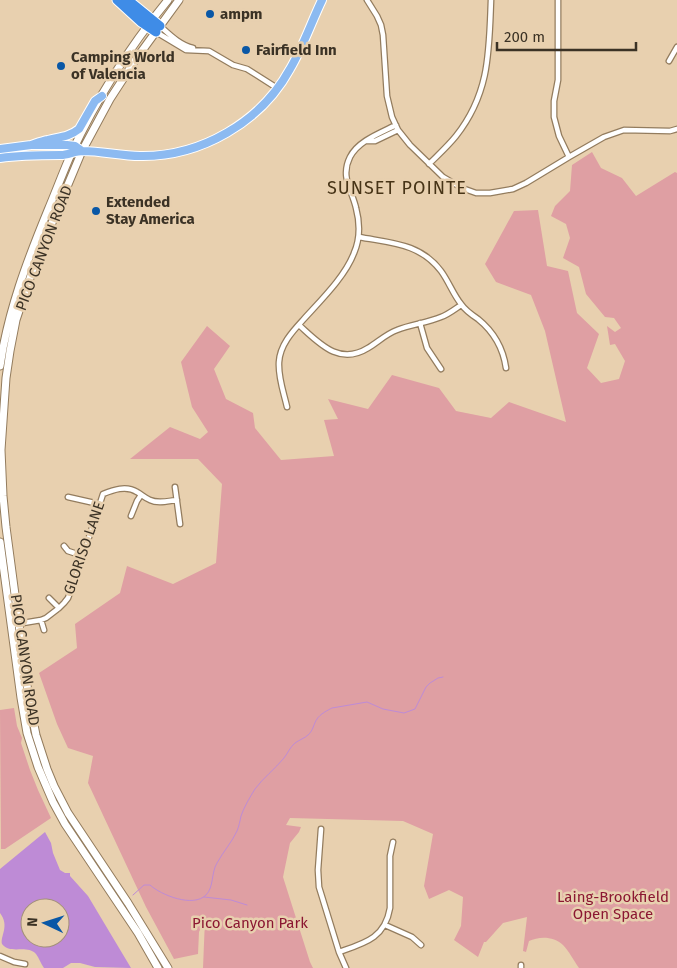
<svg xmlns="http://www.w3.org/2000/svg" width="677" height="968" font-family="'Fira Sans',sans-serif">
  <rect width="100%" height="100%" fill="#e8d0af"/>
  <path fill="#df9fa3" d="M 592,152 L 601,168 L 622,178 L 636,196 L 675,172 L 677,173 L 677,968 L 579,968 C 574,961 569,951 563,945 C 554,936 539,936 529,941 L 526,952 L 523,951 L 527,917 L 503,923 L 486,942 L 484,942 L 478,957 L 454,940 L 461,926 L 463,897 L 449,890 L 429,899 L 424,886 L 433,834 L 403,821 L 290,818 L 286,825 L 301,827 L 299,832 L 290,843 L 283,877 L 310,962 L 313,968 L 203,968 L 205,919 L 199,932 L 198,954 L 174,959 L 146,907 L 88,783 L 93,756 L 68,748 L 57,724 L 39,673 L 77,648 L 75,624 L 120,593 L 127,566 L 173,584 L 216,563 L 222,484 L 198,459 L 130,459 L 170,427 L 200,439 L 208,432 L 192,407 L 181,362 L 207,326 L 230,346 L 214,369 L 226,399 L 253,413 L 255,428 L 281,460 L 334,456 L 324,420 L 338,419 L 328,399 L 368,409 L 392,375 L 439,388 L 456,411 L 491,418 L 509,402 L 566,422 L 545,331 L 531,295 L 496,282 L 485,264 L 514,211 L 538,210 L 547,266 L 568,271 L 577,313 L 599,334 L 587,368 L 601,383 L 619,379 L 625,361 L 615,344 L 610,345 L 607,326 L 615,332 L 621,328 L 614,318 L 605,317 L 586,294 L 579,267 L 563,258 L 570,238 L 566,224 L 551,216 L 555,206 L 570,191 L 572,165 Z
    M 14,708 L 17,726 L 22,738 L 21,743 L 30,770 L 38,790 L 51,818 L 5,849 L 1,849 L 0,710 Z"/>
  <path fill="#be8bd6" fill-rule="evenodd" d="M 45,832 L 51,843 L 53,853 L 60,870 L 65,873 L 70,873 L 70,876 L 88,896 L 131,968 L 95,967 L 80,963 L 71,963 L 63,968 L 44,968 C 41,964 39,958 36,954 C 27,944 10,955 2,944 C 0,936 10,926 0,913 L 0,869 ZM 30,908 L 60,908 L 60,938 L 30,938 Z"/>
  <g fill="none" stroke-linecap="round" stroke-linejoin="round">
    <path stroke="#be8bd6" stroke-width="1" d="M 133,895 L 144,885 L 150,885 C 161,895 193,908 206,895 C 214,887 211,873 217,863 C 223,852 232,842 237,831 C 239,826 240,821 241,816 C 244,807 250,797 255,789 C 263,778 275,769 284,758 C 288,753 290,747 295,743 C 299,740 305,738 308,735 C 313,731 314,723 317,719 C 320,714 328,710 332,708 L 367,702 L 383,709 L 404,713 L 415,709 L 426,687 L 430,683 L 438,678 L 443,677
      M 204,897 L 231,900 L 247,905"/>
    <g stroke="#937c5e" stroke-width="7">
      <path id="minor" d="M 367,0 L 377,16 L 381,25 L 383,35 L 387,96 L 392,117 L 398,130 L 410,145 L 443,177 L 462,188 L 476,193 L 490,193 L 513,189 L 526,183 L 569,157 L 604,137 L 624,130 L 670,131 L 677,129
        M 558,0 L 558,80 L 554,101 L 554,117 L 559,136 L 569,157
        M 160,26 C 170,35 180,45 193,48
        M 156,32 L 186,50 L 209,51 L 233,65 L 247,69 L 277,88
        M 669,61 L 677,47
        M 367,141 L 375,141 L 398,130
        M 429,164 C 438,155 448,146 456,136 C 490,93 489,51 491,0
        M 359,237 C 390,243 420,243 441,271 C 449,282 453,294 461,304 C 465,310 472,315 478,319 C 494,332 503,347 506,368
        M 420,323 L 427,348 L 441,369
        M 299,325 C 319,343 339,366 368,348 C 378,342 386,334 397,330 C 412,324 427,323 441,317 C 449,314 455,309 461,305
        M 287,407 C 284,393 278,378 279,362 C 280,345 292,332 303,320 C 320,301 345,277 354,253 C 360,239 360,223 356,208 C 352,190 340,177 350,157 C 358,141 380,133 396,125
        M 175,487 L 180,524
        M 68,497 L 99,504
        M 131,516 L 137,501 L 141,495
        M 64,546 L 68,551 L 83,556
        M 49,598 L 59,608
        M 41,620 L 44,630
        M 11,625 L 41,620 L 46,618 L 59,608 L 64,603 L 68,598 L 79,568 L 103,494 C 113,490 126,485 137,492 C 141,494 145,498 150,500 C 158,504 168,501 177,500
        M 321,829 L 318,870 L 319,887 L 339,952 L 346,968
        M 385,925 L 412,937 L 421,945
        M 339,952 C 365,943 385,938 390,908 L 390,856 L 393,842
        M 0,956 L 14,962 L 25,964
        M 521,968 L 521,965"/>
    </g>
    <g stroke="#937c5e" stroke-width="9">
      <path id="secondary" d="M 0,366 C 8,311 27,261 48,210 C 56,191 63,172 71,154 C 96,100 130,46 168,0
        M 0,542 L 21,698 L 27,733 L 38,767 L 53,802 L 65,824 L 138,933 L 158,968
        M 168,968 L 128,903 L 68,813 L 54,786 L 47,769 L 36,735 L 29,700 L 6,527 L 3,496 L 1,450 L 6,378 L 10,351 L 16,320 L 34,266 L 82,151 L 110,99 L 136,59 L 179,0"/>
    </g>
    <g stroke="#fff" stroke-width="10">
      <path id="primary" d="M 31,145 C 37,143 42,141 48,140 C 60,137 69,137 79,129 L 95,101 L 102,96
        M 0,149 L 31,145 L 67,145 L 75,146 L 82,151
        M 0,158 C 20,155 40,155 61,155 C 68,155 75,151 83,151 C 102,151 121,156 140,156 C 201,157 261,122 290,69 C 303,47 311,23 322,0"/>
    </g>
    <g stroke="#fff" stroke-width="11">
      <path id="motorway" d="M 117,0 L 141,22 L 156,32
        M 128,0 L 160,26"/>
    </g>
    <use href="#minor" stroke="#fff" stroke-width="4.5"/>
    <use href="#secondary" stroke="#fff" stroke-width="7"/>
    <use href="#primary" stroke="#8cbaf1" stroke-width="8"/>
    <use href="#motorway" stroke="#3f8ce7" stroke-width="9"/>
  </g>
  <g fill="#0957a6" stroke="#e8d0af" stroke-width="2">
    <circle cx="210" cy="14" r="5"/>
    <circle cx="246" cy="50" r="5"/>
    <circle cx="61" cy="66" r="5"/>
    <circle cx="96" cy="211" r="5"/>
  </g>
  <g text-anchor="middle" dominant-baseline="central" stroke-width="5" stroke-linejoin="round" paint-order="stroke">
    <g font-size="15" font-weight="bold" fill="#3b3225" stroke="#e8d0af" text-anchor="start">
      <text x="220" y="14">ampm</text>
      <text x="256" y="50">Fairfield Inn</text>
      <text x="71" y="57">Camping World<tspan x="71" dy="17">of Valencia</tspan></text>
      <text x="106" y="202">Extended<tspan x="106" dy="17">Stay America</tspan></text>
    </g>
    <g font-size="15" fill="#3b3225" stroke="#e8d0af">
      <text transform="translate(44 248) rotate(-69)">PICO CANYON ROAD</text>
      <text transform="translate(84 548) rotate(-71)">GLORISO LANE</text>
      <text transform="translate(25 660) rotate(82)">PICO CANYON ROAD</text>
    </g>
    <g font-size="15" fill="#8b1732" stroke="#e8d0af">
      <text x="613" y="897">Laing-Brookfield<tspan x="613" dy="17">Open Space</tspan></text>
      <text x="250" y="923">Pico Canyon Park</text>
    </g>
    <g font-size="18" letter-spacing="1" fill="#473417" stroke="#e8d0af">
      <text x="397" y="188">SUNSET POINTE</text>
    </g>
  </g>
  <g transform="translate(45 923) rotate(274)"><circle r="24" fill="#e8d0af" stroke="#a39178"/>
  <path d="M0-4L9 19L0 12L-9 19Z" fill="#0957a6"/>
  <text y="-8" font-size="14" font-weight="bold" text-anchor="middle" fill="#3b3225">N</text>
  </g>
  <path d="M497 42v8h139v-8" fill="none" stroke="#3b3225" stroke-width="2.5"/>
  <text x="504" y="42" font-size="15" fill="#3b3225" stroke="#e8d0af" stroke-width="4" paint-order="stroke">200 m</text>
</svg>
